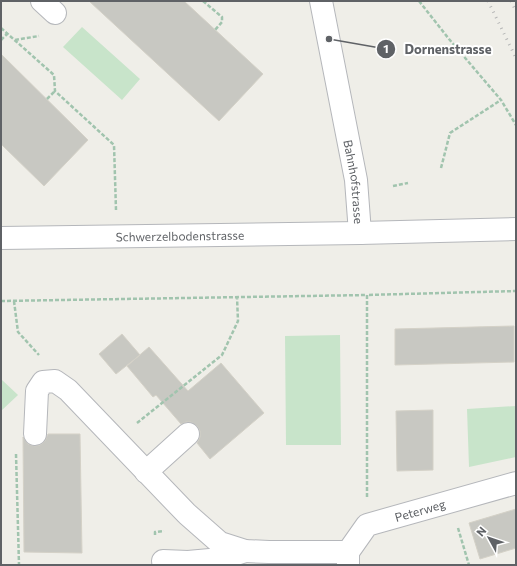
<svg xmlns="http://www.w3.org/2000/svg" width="517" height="566" font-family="Commissioner,sans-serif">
  <rect width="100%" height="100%" fill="#efeee8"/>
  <path fill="#c8e4ca" d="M 82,27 L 140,79 L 122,100 L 63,47 Z
    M 340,335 L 341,445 L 286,445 L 285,336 Z
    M 1,379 L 18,395 L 1,411 Z
    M 516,406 L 516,457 L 469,467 L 467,409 Z"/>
  <path fill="#c8c8c2" stroke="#d4d1c7" d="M 89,1 L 184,1 L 263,74 L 219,121 Z
    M 1,54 L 88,140 L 44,186 L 1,144 Z
    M 514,326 L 514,362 L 395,365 L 395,329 Z
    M 122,334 L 140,355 L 116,374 L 99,354 Z
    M 149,347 L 188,391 L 221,363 L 264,413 L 210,459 L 197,443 L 200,437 L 200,431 L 197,426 L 191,422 L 186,422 L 181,424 L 156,395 L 153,397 L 127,366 Z
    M 433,410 L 433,470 L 397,471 L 396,411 Z
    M 48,434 L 80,434 L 82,553 L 24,552 L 23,437 L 28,444 L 35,446 L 40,445 L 45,441 Z
    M 516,509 L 516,548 L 480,559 L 469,523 Z"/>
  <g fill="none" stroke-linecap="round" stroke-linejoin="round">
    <g stroke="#b5b7bb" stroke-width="24">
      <g id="minor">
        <path d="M 42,1 L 55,13"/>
        <path id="s1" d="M 321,1 L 356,180 L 360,233"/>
        <path id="s2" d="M 1,238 L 360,233 L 516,229"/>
        <path d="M 35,434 L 37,391 L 43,382 L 55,381 L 68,390 L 187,514 L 220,543 L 245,551 L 269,552 L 348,552"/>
        <path d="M 146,472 L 188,434"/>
        <path d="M 163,561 L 188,562 L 221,559 L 245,551"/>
        <path id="s3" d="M 348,565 L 348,552 L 367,525 L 516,483"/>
      </g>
    </g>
    <path stroke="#a1c4ae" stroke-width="2.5" stroke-dasharray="4 2" stroke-linecap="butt" d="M 203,1 L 222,17 L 222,22 L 215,30
      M 419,1 L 449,39 L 501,100 L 516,125
      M 1,28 L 54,75 L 55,91 L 114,145 L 116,210
      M 1,40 L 7,34
      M 15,40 L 39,36
      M 47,99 L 55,91
      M 441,168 L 450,133 L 501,100
      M 393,186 L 408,183
      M 1,301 L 367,295
      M 14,301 L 18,332 L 39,355
      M 137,423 L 222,355 L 238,321 L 237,297
      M 16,454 L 19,565
      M 367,497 L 367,295 L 516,291
      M 458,528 L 469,565
      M 155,535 L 155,532 L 164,531"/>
    <use href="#minor" stroke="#fff" stroke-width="22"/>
    <path stroke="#b5b6b6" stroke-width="3" stroke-dasharray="1 5" stroke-linecap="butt" d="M 488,1 L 516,58
      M 511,1 L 516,11"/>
  </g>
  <g text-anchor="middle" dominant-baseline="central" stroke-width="4" stroke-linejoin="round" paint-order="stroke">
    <g font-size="12" fill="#5f6266" stroke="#fff">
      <text stroke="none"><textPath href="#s1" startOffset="184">Bahnhofstrasse</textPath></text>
      <text stroke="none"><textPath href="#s2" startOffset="179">Schwerzelbodenstrasse</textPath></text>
      <text stroke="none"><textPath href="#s3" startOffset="101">Peterweg</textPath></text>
    </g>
  </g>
  <path fill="none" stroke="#5f6266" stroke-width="1.5" d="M329 39L386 49"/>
  <g fill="#5f6266" stroke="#fff" stroke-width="1.5">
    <circle cx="329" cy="39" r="4"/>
    <circle cx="386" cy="49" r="10"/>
  </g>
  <g font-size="12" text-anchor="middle" font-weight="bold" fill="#fff">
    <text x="386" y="53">1</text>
  </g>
  <g font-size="13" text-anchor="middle" font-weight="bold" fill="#5f6266" stroke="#fff" stroke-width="4" stroke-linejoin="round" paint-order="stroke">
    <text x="448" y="54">Dornenstrasse</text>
  </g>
  <rect width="517" height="566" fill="none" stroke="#5f6266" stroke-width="4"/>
  <g transform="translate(489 538) rotate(310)" stroke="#ffffff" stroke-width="3" paint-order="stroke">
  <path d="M0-3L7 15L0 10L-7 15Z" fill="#5f6266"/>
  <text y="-6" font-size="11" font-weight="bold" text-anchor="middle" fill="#5f6266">N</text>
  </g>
</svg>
